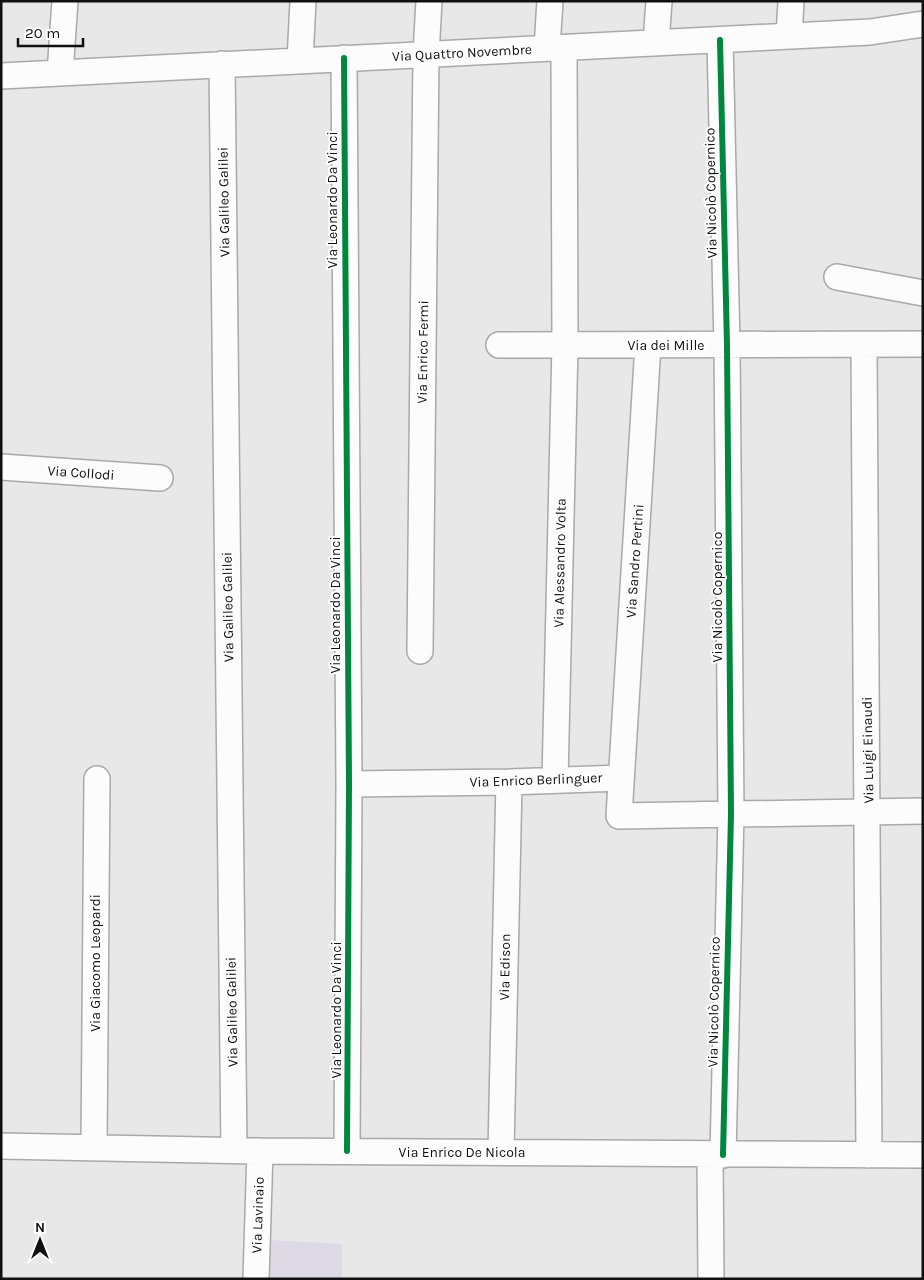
<svg xmlns="http://www.w3.org/2000/svg" width="924" height="1280" font-family="Karla,sans-serif">
  <rect width="100%" height="100%" fill="#e8e8e9"/>
  <path fill="#dddae6" d="M 270,1240 L 342,1244 L 342,1279 L 269,1279 Z"/>
  <g fill="none" stroke-linecap="round" stroke-linejoin="round">
    <g stroke="#a9a9aa" stroke-width="28">
      <path id="minor" d="M 789,36 L 791,1
        M 720,40 L 727,346 L 731,814 L 723,1155
        M 656,43 L 659,1
        M 547,48 L 550,1
        M 344,58 L 349,784 L 347,1151
        M 300,61 L 303,1
        M 222,64 L 234,1150
        M 60,73 L 65,1
        M 1,76 L 870,32 L 923,24
        M 837,277 L 923,293
        M 864,344 L 869,1155
        M 499,345 L 923,344
        M 648,345 L 619,816 L 923,811
        M 1,467 L 160,478
        M 420,651 L 426,54 L 429,1
        M 555,780 L 565,345 L 564,48
        M 349,784 L 509,782 L 621,778
        M 1,1146 L 260,1151 L 923,1155
        M 94,1146 L 97,779
        M 501,1152 L 509,782
        M 710,1155 L 711,1279
        M 256,1279 L 260,1151"/>
    </g>
    <use href="#minor" stroke="#fcfcfc" stroke-width="25"/>
    <g stroke="#fff" stroke-width="9">
      <path id="cycleway" d="M 720,40 L 727,346 L 731,814 L 723,1155
        M 344,58 L 349,784 L 347,1151"/>
    </g>
    <use href="#cycleway" stroke="#00873e" stroke-width="6"/>
  </g>
  <g text-anchor="middle" dominant-baseline="central" stroke-width="4" stroke-linejoin="round" paint-order="stroke">
    <g font-size="14" fill="#101011" stroke="#fff">
      <text transform="translate(462 53) rotate(-3)">Via Quattro Novembre</text>
      <text transform="translate(711 193) rotate(-91)">Via Nicolò Copernico</text>
      <text transform="translate(332 200) rotate(-90)">Via Leonardo Da Vinci</text>
      <text transform="translate(224 202) rotate(-91)">Via Galileo Galilei</text>
      <text x="666" y="345">Via dei Mille</text>
      <text transform="translate(423 352) rotate(-89)">Via Enrico Fermi</text>
      <text transform="translate(81 473) rotate(4)">Via Collodi</text>
      <text transform="translate(635 561) rotate(-86)">Via Sandro Pertini</text>
      <text transform="translate(560 563) rotate(-89)">Via Alessandro Volta</text>
      <text transform="translate(717 597) rotate(-90)">Via Nicolò Copernico</text>
      <text transform="translate(335 605) rotate(-90)">Via Leonardo Da Vinci</text>
      <text transform="translate(228 607) rotate(-91)">Via Galileo Galilei</text>
      <text transform="translate(868 750) rotate(-91)">Via Luigi Einaudi</text>
      <text transform="translate(536 780) rotate(-2)">Via Enrico Berlinguer</text>
      <text transform="translate(95 963) rotate(-90)">Via Giacomo Leopardi</text>
      <text transform="translate(505 967) rotate(-89)">Via Edison</text>
      <text transform="translate(714 1002) rotate(-89)">Via Nicolò Copernico</text>
      <text transform="translate(336 1010) rotate(-90)">Via Leonardo Da Vinci</text>
      <text transform="translate(232 1012) rotate(-91)">Via Galileo Galilei</text>
      <text x="462" y="1152">Via Enrico De Nicola</text>
      <text transform="translate(258 1215) rotate(-88)">Via Lavinaio</text>
    </g>
  </g>
  <rect width="924" height="1280" fill="none" stroke="#101011" stroke-width="5"/>
  <g transform="translate(40 1240)" stroke="#ffffff" stroke-width="4" paint-order="stroke">
  <path d="M0-4L9 19L0 12L-9 19Z" fill="#101011"/>
  <text y="-8" font-size="14" font-weight="bold" text-anchor="middle" fill="#101011">N</text>
  </g>
  <path d="M18 38v8h65v-8" fill="none" stroke="#101011" stroke-width="2.5"/>
  <text x="25" y="38" font-size="15" fill="#101011" stroke="#ffffff" stroke-width="4" paint-order="stroke">20 m</text>
</svg>
